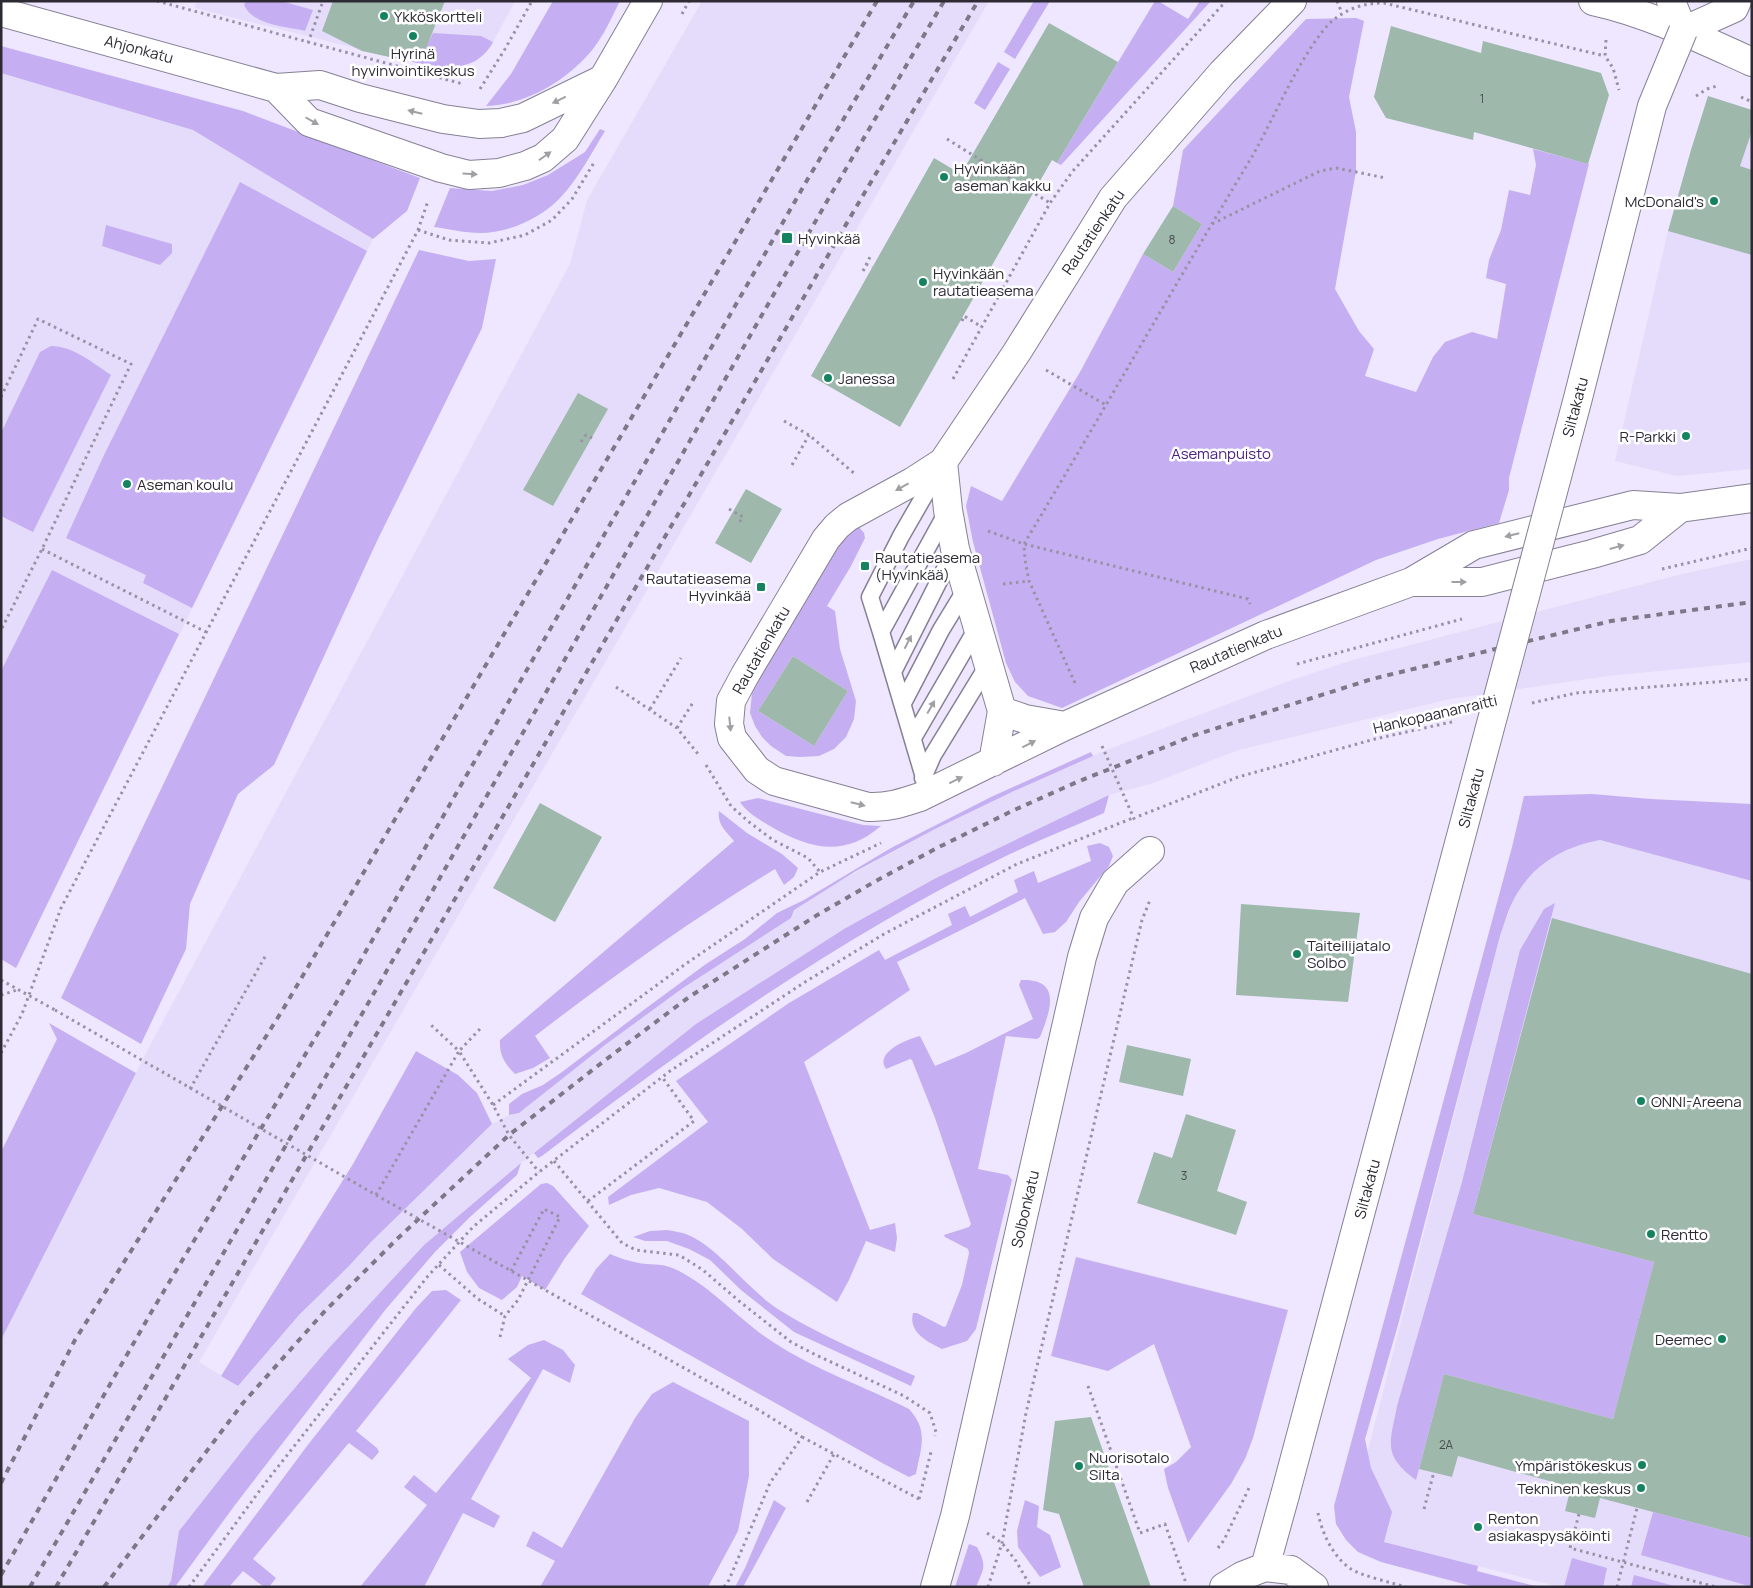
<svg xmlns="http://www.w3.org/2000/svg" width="1753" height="1588" font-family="Manrope,sans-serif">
  <rect width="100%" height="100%" fill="#eee7ff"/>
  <path fill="#e5dcfb" d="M 197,1 L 515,1 L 490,48 L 475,61 L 453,68 L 439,67 L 403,60 L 195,8 Z
    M 702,1 L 989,1 L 199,1362 L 238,1386 L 299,1315 L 348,1267 L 371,1242 L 492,1124 L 509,1115 L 519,1113 L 605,1045 L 683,988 L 790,918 L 794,910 L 829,887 L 937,828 L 1012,792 L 1104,751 L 1283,683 L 1353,660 L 1682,574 L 1752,559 L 1752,662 L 1608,676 L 1450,699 L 1239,750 L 1150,784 L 1109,795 L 936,878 L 561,1132 L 521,1163 L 424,1245 L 328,1349 L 253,1437 L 179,1531 L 171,1581 L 167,1587 L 1,1587 L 1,1340 L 147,1051 L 570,264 L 587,200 Z
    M 1,73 L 193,130 L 373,239 L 16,968 L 1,959 Z
    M 1708,96 L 1752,110 L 1752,469 L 1677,476 L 1615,461 L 1668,231 L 1691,150 Z
    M 1600,840 L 1752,881 L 1752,1587 L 1560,1587 L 1384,1542 L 1356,1497 L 1500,936 L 1512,903 L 1527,878 L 1551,858 L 1580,844 Z"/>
  <path fill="#c5aff2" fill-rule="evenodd" d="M 246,1 L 281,1 L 313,10 L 305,31 C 285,26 254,26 244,5 Z
    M 553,1 L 620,1 C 612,17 604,35 593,49 C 568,80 526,105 486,106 L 511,74 Z
    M 1034,1 L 1050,1 L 1015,59 L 1004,52 Z
    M 1155,1 L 1158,1 L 1188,19 L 1200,1 L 1211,1 L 1061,165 L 1057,163 Z
    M 1356,18 L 1364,21 L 1349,97 L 1356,132 L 1356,171 L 1335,289 L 1359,331 L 1374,349 L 1365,376 L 1416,392 L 1433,357 L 1445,342 L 1472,332 L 1497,339 L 1506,284 L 1486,278 L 1489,260 L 1501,230 L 1509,190 L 1530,195 L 1536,165 L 1533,149 L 1589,164 L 1509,478 L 1509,490 L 1499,523 L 1438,539 L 1376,560 L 1062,708 L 1028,696 L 1015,682 L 1006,663 L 973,542 L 966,506 L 971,486 L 1002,501 L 1080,372 L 1143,254 L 1173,272 L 1202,224 L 1173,206 L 1183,150 L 1306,19 Z
    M 433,33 L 481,36 L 493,42 C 474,78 434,66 403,60 C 421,55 425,50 433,33 Z
    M 1,46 L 243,111 L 420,178 L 407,211 L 373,239 L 193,130 L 1,73 Z
    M 998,62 L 1010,69 L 985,110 L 974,103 Z
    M 600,129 L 605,131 C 592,152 577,181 560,198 C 540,219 508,233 480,233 C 465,233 449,229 434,227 L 450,188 L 492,191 L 523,185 L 548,175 L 585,152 Z
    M 240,182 L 367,251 L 192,608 L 143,583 L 146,575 L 66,538 L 104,455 Z
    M 106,225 L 172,244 L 172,253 L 160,265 L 102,246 Z
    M 419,250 L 469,261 L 496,259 L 482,328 L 377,541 L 274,765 L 238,794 L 190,904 L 186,949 L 141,1044 L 61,998 Z
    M 51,346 C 73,346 93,363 111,375 L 33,532 L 1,516 L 1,433 L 40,352 Z
    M 859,527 L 864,533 L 865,538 L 851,566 L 827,606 L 835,611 L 840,649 L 856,701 L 854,719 L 846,737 L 834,749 L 819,756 L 800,757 L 786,756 L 771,746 L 762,737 L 755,726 L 750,713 L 752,693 L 760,673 L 839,544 L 848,535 ZM 793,656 L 848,691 L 814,746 L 758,711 Z
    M 52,570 L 179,634 L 16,968 L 1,959 L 1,671 Z
    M 1091,752 L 1093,756 L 1012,792 L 937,828 L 856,871 L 794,910 L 791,918 L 683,988 L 605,1045 L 519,1113 L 509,1115 L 509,1104 L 522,1094 L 543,1085 L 562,1072 L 645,1009 L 706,964 L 745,939 L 777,913 L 804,900 L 891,848 L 991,797 Z
    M 1592,794 L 1651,799 L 1752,804 L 1752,881 L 1600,840 C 1562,847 1530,866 1512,903 C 1507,913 1504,925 1500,936 L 1398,1325 L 1365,1439 L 1371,1468 L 1392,1512 L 1384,1542 L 1478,1566 L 1477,1571 L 1539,1587 L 1475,1587 L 1381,1562 L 1358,1552 L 1346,1540 L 1336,1524 L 1334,1506 L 1512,847 L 1524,796 Z
    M 1109,795 L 1104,813 C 1073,827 1041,839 1010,854 C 842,935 690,1043 542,1156 L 538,1158 L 534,1153 L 696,1024 L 844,929 L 936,878 Z
    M 758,798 L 863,825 L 881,826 C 844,858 809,849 770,826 C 760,820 746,812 740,802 Z
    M 719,811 L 747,833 L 782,854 L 798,868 L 794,877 L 784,885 L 775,869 C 692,919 612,977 535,1036 L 550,1058 L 533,1068 L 515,1074 C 505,1064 499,1055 500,1040 L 734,841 C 726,831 717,825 719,811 Z
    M 1100,843 L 1109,847 L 1113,856 L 1109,866 L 1079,902 L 1066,922 L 1055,932 L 1043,934 L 1025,898 L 897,962 L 910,990 L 804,1062 L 870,1230 L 895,1223 L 897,1238 L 895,1252 L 866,1241 L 849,1280 L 837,1302 L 773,1259 L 742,1229 L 707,1202 L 659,1188 L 631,1195 L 609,1205 L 608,1197 L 708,1122 L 676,1081 L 789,1003 L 879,950 L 885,960 L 952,925 L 948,914 L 965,906 L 970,917 L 1018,892 L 1014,880 L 1034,871 L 1038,883 L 1091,861 L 1087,846 Z
    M 1555,903 L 1473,1214 L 1654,1262 L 1613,1419 L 1444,1374 L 1416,1480 C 1382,1455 1390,1443 1397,1406 L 1462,1182 L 1520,950 L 1544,909 Z
    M 1021,980 C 1063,978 1050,1012 1040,1037 L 1037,1039 L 1006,1036 L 978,1169 L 1008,1175 L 1012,1180 L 976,1329 L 967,1341 L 942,1349 C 928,1342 908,1333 913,1313 L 917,1313 L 944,1327 L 946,1326 L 962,1285 L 969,1253 L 968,1249 L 945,1237 L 944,1235 L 969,1227 L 971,1224 L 935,1118 L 912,1060 L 910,1059 L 886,1069 C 874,1052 908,1039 920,1036 L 935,1066 L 966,1053 L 1033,1019 L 1019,985 Z
    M 49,1023 L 136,1073 L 1,1340 L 1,1152 L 57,1039 Z
    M 416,1051 L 458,1075 L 477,1093 L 492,1124 L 371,1242 L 348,1267 L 299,1315 L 238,1386 L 221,1376 L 353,1164 Z
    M 521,1163 L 517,1175 L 470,1217 L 435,1252 L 386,1309 L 235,1505 L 175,1587 L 167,1587 L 171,1581 L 179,1531 L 253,1437 L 328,1349 L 424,1245 Z
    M 547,1183 L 553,1186 L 589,1226 L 565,1258 L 545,1290 L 522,1276 L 517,1287 L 502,1300 L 479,1288 L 467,1272 L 460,1252 L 541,1184 Z
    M 667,1230 C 673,1231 680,1232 686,1234 C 719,1247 748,1291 781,1311 C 823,1337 870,1356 915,1376 L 911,1386 L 794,1332 L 741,1290 L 710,1260 L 689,1249 L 667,1241 L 645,1241 L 633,1237 L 650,1231 Z
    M 610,1254 C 619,1258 628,1261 639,1263 C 655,1266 662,1262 679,1271 C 714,1289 740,1321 773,1342 C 815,1370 864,1386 909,1409 C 929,1431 921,1447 916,1474 L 909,1477 L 884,1464 L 581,1294 L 596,1269 Z
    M 1076,1257 L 1288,1310 L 1253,1438 L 1245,1459 L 1231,1484 L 1188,1543 L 1168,1488 L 1164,1469 L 1176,1462 L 1191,1447 L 1154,1344 L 1108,1371 L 1051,1356 Z
    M 446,1290 L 461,1300 L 356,1431 L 377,1448 L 379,1452 L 372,1460 L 349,1443 L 347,1445 L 253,1559 L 276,1578 L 269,1587 L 264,1587 L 243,1571 L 229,1587 L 202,1587 L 307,1446 L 416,1308 L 432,1291 Z
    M 544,1340 L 563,1350 L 575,1365 L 570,1383 L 543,1369 L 471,1499 L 500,1516 L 494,1528 L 463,1513 L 424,1587 L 360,1587 L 427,1505 L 404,1487 L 414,1475 L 436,1493 L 531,1378 L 508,1359 L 528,1345 Z
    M 673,1382 L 749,1421 L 749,1476 L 738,1531 L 709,1585 L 708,1587 L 540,1587 L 555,1561 L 526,1546 L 533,1531 L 562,1548 L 635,1418 L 652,1394 Z
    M 774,1500 L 786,1508 L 743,1587 L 735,1587 L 745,1568 Z
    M 1025,1500 L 1039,1506 L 1037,1527 L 1050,1535 L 1061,1567 L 1040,1577 L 1018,1547 L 1017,1531 Z
    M 1653,1512 L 1752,1538 L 1752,1587 L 1641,1555 Z
    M 969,1544 L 977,1547 C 987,1566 984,1568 976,1587 L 955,1587 Z
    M 1572,1558 L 1607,1568 L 1603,1587 L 1564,1587 Z
    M 1634,1575 L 1678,1587 L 1631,1587 Z"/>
  <path fill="#9fb8ac" d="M 333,1 L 445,1 L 427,46 L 417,56 L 403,60 L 362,51 L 322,31 Z
    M 1049,23 L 1118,62 L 1057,163 L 1052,160 L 900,427 L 811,376 L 934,158 L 961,174 Z
    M 1391,26 L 1481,53 L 1483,41 L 1601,73 L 1609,95 L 1588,164 L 1474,132 L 1473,140 L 1386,118 L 1374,97 Z
    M 1708,96 L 1752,110 L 1752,131 L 1740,166 L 1752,170 L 1752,255 L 1668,231 L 1691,150 Z
    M 1173,206 L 1202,224 L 1173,272 L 1143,254 Z
    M 578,393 L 608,409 L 553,506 L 523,490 Z
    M 746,489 L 782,509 L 751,563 L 715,543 Z
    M 793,656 L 848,691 L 814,746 L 758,711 Z
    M 540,803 L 602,837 L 555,922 L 493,888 Z
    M 1241,904 L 1360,913 L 1348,1002 L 1236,995 Z
    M 1552,918 L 1752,974 L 1752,1538 L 1600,1498 L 1595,1518 L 1565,1511 L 1571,1487 L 1458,1456 L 1452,1477 L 1419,1469 L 1444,1374 L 1613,1419 L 1654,1262 L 1473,1214 Z
    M 1127,1045 L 1191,1059 L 1183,1096 L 1119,1082 Z
    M 1186,1114 L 1236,1130 L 1217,1191 L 1247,1202 L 1236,1235 L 1137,1203 L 1154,1152 L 1172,1158 Z
    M 1091,1417 L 1151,1587 L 1084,1587 L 1059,1514 L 1043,1510 L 1055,1421 Z"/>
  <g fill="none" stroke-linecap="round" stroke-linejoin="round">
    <g stroke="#868095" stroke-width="19">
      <path id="lane" d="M 881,632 L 948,510
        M 893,672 L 955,549
        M 903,703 L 941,630 L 966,589
        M 913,738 L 977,628
        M 923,774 L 881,632 L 870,597 L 901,536 L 939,470
        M 923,778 L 933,755 L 988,665"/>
    </g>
    <g stroke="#868095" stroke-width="30">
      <path id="street" d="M 1292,1 L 1222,73 L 1113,198 L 1017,352 L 943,462 L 912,482 L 848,517 L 837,526 L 826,539 L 745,675 L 731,701 L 729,724 L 732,738 L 757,770 L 774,781 L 868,807 C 887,808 902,803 920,797 L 1065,726 L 1266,635 L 1411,582 L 1474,545 L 1633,505 L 1680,508 L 1752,498
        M 1593,1 C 1648,13 1701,39 1752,62
        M 943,462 L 948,510 L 955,549 L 1002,711 L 993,762
        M 1413,582 L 1482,582 L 1592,554 L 1640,540 L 1680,508
        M 1002,711 L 1025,719 L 1065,726
        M 935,1587 L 955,1516 L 1082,957 L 1094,918 L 1115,882 L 1150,851"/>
    </g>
    <g stroke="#868095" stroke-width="30">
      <path id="secondary" d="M 1671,1 L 1683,31 L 1734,8 L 1737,1
        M 1,12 L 276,88 L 320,85 L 360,98 L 443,119 L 479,124 L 501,123 L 523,118 L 603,79
        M 276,88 L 309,122 L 441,168 L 469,175 L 499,173 L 525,166 L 543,158 L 565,139 L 603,79 L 648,1
        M 1265,1567 L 1285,1495
        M 1224,1587 L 1242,1576 L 1265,1567 L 1291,1570 L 1314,1587"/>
    </g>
    <path stroke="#9892a4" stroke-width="3" stroke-dasharray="2.5 4" stroke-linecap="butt" d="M 157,1 L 463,84
      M 1337,1 L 1342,13
      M 682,14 L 689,1
      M 1606,40 L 1605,56 L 1613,68 L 1619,90
      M 308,43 L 323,1
      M 480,89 L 505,49 L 532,1
      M 1696,96 L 1707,89 L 1717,86
      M 1741,97 L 1752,102
      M 947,139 L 1050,203
      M 969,178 L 980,160
      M 1212,224 L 1320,171 L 1336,168 L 1386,178
      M 418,230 L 449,240 L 489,243 L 525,235 L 552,220 L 572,199 L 595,161
      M 866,264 L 872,267
      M 863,271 L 870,257
      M 962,321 L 964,316 L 982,327
      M 1046,370 L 1106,405
      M 953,379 L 1050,203 L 1072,172 L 1226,1
      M 1,397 L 38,319 L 131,364 L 42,549 L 1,630
      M 784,421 L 809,435 L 855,474
      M 581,442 L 586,435 L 592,438
      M 792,465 L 809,435
      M 729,509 L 743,517 L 739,523
      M 988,531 L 1024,544 L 1248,599 L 1250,604
      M 42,549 L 206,632
      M 1662,569 L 1752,548
      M 1003,584 L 1029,581
      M 1297,664 L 1462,619
      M 1075,683 L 1029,581 L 1025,560 L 1024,544 C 1100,417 1173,288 1250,160 C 1274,119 1293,70 1322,32 C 1337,12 1359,3 1384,3 L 1605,56
      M 616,687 L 677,728 L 698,754
      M 1532,703 L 1576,693 L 1752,679
      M 650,709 L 681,658
      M 677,728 L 694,701
      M 1102,746 L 1135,821
      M 706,765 L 731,806 L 749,822 L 773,840 L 808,858 L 820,872
      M 1139,816 L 1238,777 L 1375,739 L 1456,721
      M 1,980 L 55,1010
      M 1,995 L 17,990
      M 480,1029 L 459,1051 L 493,1105 L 509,1135 L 539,1172
      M 1,1053 L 22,1014 L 61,908 L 418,230 L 428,201
      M 190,1089 L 266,955
      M 493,1105 L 687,963 L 820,872 L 881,843
      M 554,1161 L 622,1243 L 636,1250 L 679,1255 L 703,1270 L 739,1301 L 791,1342 L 816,1355 L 904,1396 L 930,1413 L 936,1432 L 935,1436
      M 376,1195 L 459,1051 L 431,1025
      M 588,1201 L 694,1121 L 662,1077
      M 439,1265 L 478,1299 L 505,1316
      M 500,1337 L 505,1316 L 518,1300 L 560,1217 L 544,1209 L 511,1271
      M 1088,1386 L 1140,1533 L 1165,1524 L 1186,1583
      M 802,1437 L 921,1500
      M 919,1499 L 931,1452
      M 807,1502 L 834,1454
      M 1424,1509 L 1434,1472
      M 1318,1513 C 1322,1533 1333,1557 1351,1569 C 1362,1576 1393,1583 1406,1587
      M 1579,1514 L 1570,1548 L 1716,1587
      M 987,1533 L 1002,1543 L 1016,1561 L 1031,1587
      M 1218,1548 L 1224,1540 L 1249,1488
      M 189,1587 L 266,1482 L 428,1276 L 473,1227 L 539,1172 L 670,1071 L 805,982 L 884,934 L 1017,864 L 1133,818
      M 724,1587 L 729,1580 L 770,1483 L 802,1437 L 757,1409
      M 988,1587 L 1002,1543 L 1026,1413 L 1142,920 L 1150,900
      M 1617,1587 L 1637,1508"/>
    <use href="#lane" stroke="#fff" stroke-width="16"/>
    <use href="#street" stroke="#fff" stroke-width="28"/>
    <use href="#secondary" stroke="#fff" stroke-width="28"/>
    <path stroke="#7d7887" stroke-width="4" stroke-dasharray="6 6" stroke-linecap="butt" d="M 1,1483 L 75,1340 L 282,1011 L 877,1
      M 1,1575 L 152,1311 L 342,993 L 806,182 L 914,1
      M 30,1587 L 366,1007 L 830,196 L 944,1
      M 56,1587 L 855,209 L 978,1
      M 104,1587 L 243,1403 L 324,1312 L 397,1239 L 509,1135 L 604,1061 L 689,997 L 814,917 L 874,882 L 937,848 L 1012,811 L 1077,782 L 1195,735 L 1372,679 L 1611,621 L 1752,602"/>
    <g stroke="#868095" stroke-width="30" stroke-linecap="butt">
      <path id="secondary-bridge" d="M 1285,1495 L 1578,398 L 1652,106 L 1683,31"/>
    </g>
    <path stroke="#9892a4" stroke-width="3" stroke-dasharray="2.5 4" stroke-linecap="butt" d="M 55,1010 L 376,1195 L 757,1409"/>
    <use href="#secondary-bridge" stroke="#fff" stroke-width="28"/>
  </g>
  <defs><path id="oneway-solid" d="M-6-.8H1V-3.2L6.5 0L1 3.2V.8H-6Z" transform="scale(1.25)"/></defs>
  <g fill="#a09fa3">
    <use href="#oneway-solid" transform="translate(559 100) rotate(154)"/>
    <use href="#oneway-solid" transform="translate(415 112) rotate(-166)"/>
    <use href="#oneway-solid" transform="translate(312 121) rotate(30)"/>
    <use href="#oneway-solid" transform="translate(545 156) rotate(-35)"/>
    <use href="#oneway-solid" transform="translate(470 174) rotate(4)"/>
    <use href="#oneway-solid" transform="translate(902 487) rotate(151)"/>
    <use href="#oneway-solid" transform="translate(1512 535) rotate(166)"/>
    <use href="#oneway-solid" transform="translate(1617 547) rotate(-16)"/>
    <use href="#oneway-solid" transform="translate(1459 582)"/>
    <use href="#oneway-solid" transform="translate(908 642) rotate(-63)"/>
    <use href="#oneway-solid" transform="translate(931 707) rotate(-60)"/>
    <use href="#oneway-solid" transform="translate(730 724) rotate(84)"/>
    <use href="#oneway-solid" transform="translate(1029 744) rotate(-27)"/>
    <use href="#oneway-solid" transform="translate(956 780) rotate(-26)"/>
    <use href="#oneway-solid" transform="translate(858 804) rotate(14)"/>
  </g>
  <g fill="#168360" stroke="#fff" stroke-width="2">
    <circle cx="384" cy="16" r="5"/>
    <circle cx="413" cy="36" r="5"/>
    <circle cx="944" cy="177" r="5"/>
    <circle cx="1714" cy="201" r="5"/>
    <rect x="781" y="232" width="12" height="12" rx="2.5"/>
    <circle cx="923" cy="282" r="5"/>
    <circle cx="828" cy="378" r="5"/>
    <circle cx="1686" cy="436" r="5"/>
    <circle cx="127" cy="484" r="5"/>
    <rect x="860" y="561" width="10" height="10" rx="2.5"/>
    <rect x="756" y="582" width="10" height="10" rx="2.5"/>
    <circle cx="1297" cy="954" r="5"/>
    <circle cx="1641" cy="1101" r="5"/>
    <circle cx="1651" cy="1234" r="5"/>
    <circle cx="1722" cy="1339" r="5"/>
    <circle cx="1642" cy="1465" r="5"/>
    <circle cx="1079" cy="1466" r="5"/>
    <circle cx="1641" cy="1488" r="5"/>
    <circle cx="1478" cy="1527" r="5"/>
  </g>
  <g text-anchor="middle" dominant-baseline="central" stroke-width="5" stroke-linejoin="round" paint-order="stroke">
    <g font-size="12" fill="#4a4e51">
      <text x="1482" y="98">1</text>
      <text x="1172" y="239">8</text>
      <text x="1184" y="1175">3</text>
      <text x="1446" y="1444">2A</text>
    </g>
    <g font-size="15" fill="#2d2a33" stroke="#fff" text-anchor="start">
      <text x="394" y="16">Ykköskortteli</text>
      <text x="413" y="53" text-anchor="middle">Hyrinä<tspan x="413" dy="17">hyvinvointikeskus</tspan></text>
      <text x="954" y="168">Hyvinkään<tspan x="954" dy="17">aseman kakku</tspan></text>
      <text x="1704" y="201" text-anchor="end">McDonald's</text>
      <text x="798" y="238">Hyvinkää</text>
      <text x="933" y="273">Hyvinkään<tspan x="933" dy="17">rautatieasema</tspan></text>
      <text x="838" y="378">Janessa</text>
      <text x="1676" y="436" text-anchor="end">R-Parkki</text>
      <text x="137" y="484">Aseman koulu</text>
      <text x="875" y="557">Rautatieasema<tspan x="875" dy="17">(Hyvinkää)</tspan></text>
      <text x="751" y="578" text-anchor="end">Rautatieasema<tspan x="751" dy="17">Hyvinkää</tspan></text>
      <text x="1307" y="945">Taiteilijatalo<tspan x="1307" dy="17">Solbo</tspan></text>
      <text x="1651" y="1101">ONNI-Areena</text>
      <text x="1661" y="1234">Rentto</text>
      <text x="1712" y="1339" text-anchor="end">Deemec</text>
      <text x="1089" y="1457">Nuorisotalo<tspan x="1089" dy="17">Silta</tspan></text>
      <text x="1632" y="1465" text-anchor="end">Ympäristökeskus</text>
      <text x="1631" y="1488" text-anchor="end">Tekninen keskus</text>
      <text x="1488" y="1518">Renton<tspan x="1488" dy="17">asiakaspysäköinti</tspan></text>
    </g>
    <g font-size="15" fill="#2d2a33" stroke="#fff">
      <text transform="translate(139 49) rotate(15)">Ahjonkatu</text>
      <text transform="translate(1093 232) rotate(-56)">Rautatienkatu</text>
      <text transform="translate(1575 407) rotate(-75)">Siltakatu</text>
      <text transform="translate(1236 649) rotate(-23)">Rautatienkatu</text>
      <text transform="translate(761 650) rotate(-60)">Rautatienkatu</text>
      <text transform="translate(1435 714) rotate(-13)">Hankopaananraitti</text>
      <text transform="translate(1471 798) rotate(-75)">Siltakatu</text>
      <text transform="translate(1367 1189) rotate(-75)">Siltakatu</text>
      <text transform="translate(1025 1209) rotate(-77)">Solbonkatu</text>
    </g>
    <g font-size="15" fill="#4d2182" stroke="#fff">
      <text x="1221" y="453">Asemanpuisto</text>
    </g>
  </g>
  <rect width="1753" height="1588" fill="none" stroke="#2d2a33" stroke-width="5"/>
</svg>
